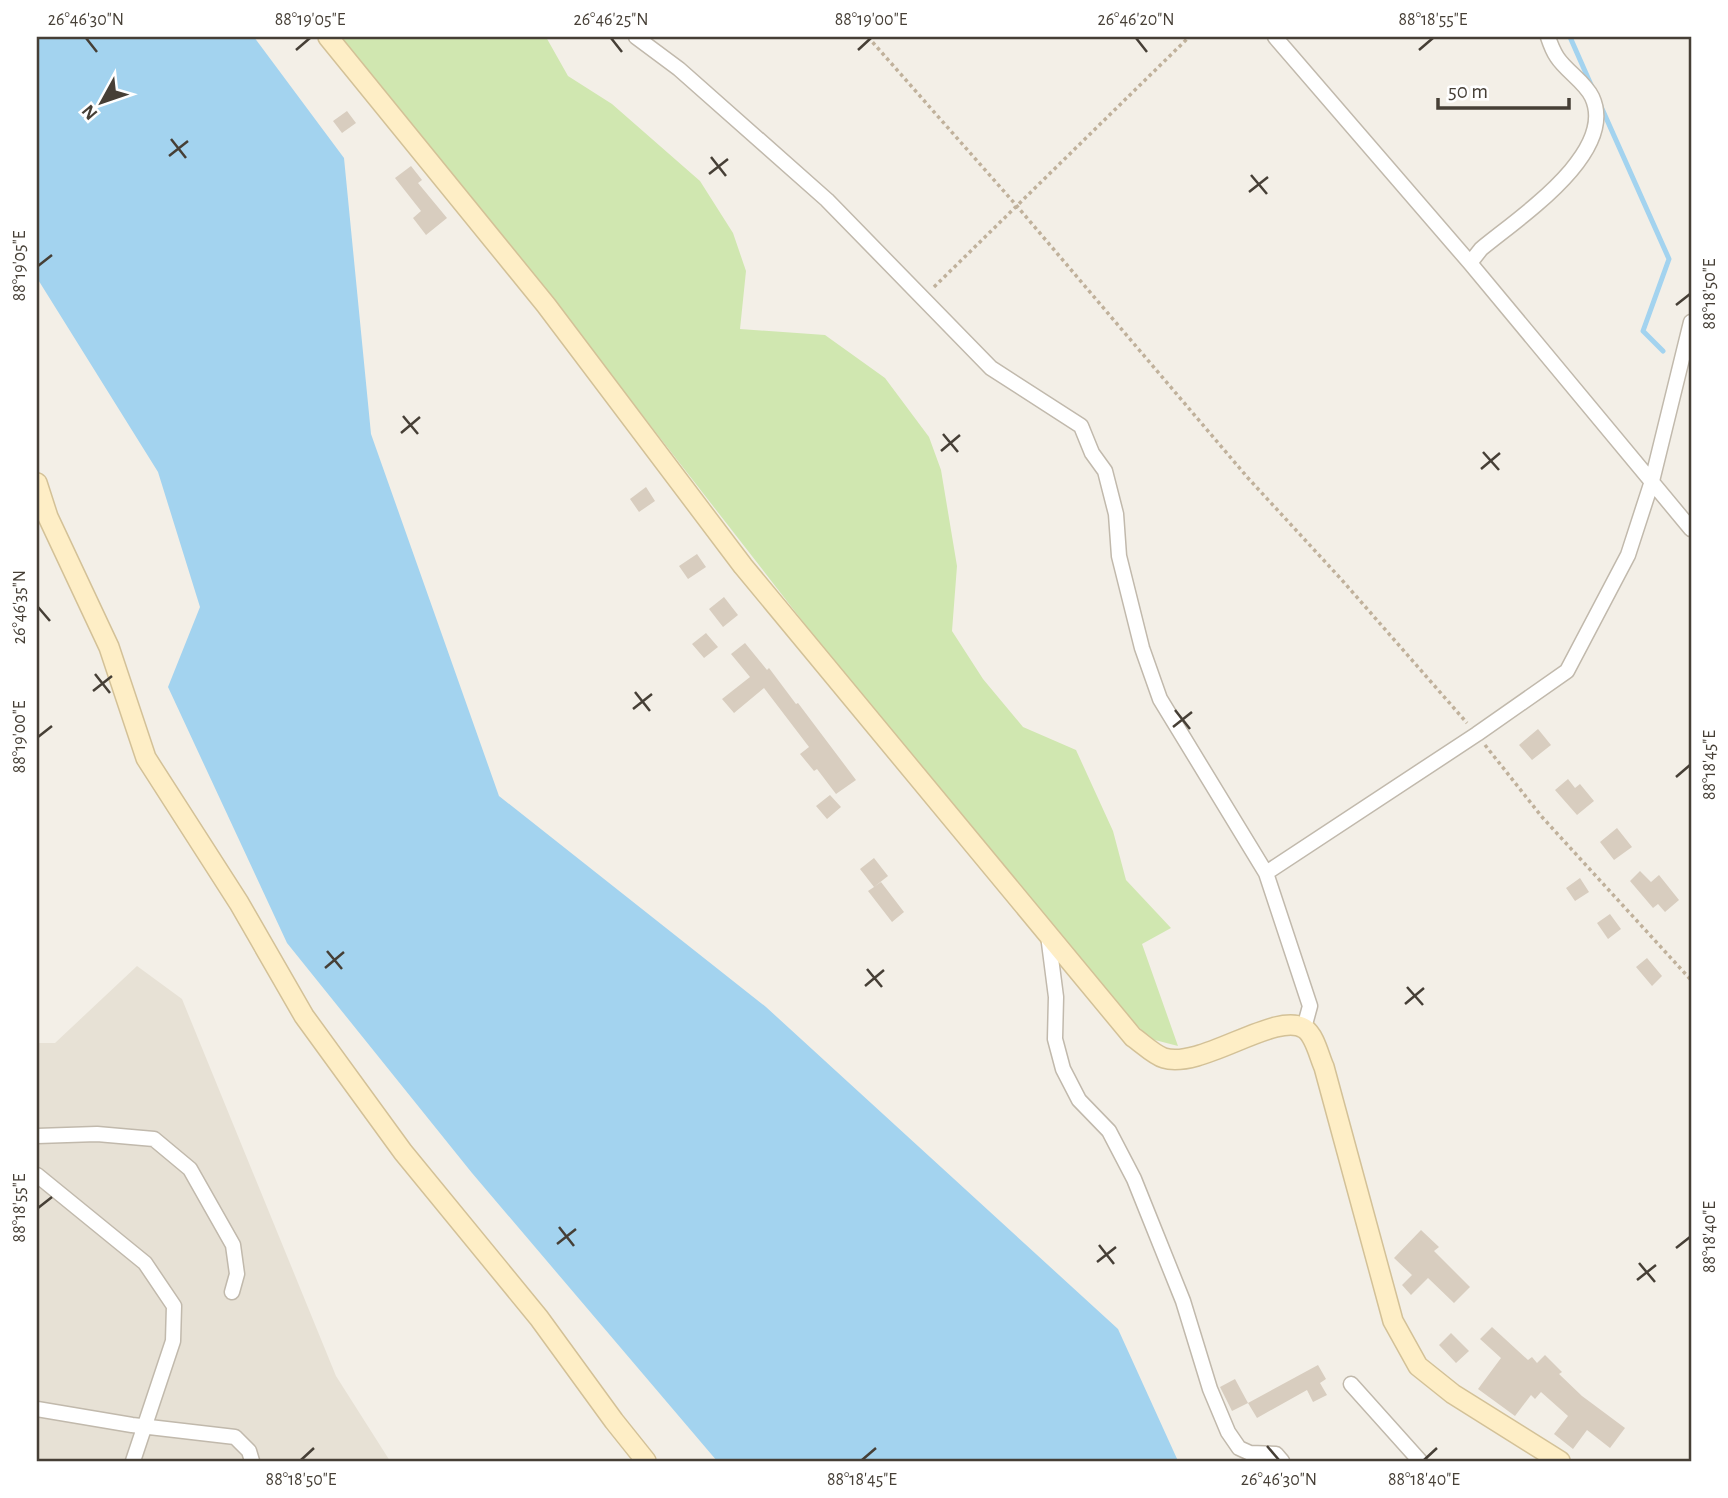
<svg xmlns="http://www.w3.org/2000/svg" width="1728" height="1498" font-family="'Alegreya Sans',sans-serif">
  <rect width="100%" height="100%" fill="#f3efe7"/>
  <path fill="#e7e1d5" d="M 137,966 L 182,999 L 336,1376 L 390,1461 L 37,1461 L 37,1043 L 55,1043 Z"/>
  <path fill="#d0e7b0" d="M 341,37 L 546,37 L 568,76 L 612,104 L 700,181 L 733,233 L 746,271 L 740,329 L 825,335 L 885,378 L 929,437 L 941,470 L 957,566 L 952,631 L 983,679 L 1023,727 L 1076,750 L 1113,831 L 1126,880 L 1171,928 L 1142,944 L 1178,1046 L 1151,1039 L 1110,999 L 898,744 L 556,304 Z"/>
  <path fill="#a3d3ef" d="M 37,37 L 254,37 L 344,158 L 371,434 L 499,796 L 766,1007 L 1118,1329 L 1178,1461 L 717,1461 L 472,1173 L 287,943 L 168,687 L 200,607 L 158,472 L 37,278 Z"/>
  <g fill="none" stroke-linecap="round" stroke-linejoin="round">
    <path stroke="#a3d3ef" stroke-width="5" d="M 1570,37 L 1592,87
      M 1599,102 L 1669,259 L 1643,331 L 1663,351"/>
  </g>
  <path fill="#d8cdbf" d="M 347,111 L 356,123 L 342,133 L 333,121 Z
    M 411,166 L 422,180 L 418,183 L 447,218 L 426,235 L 413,218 L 421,211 L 395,178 Z
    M 646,487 L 655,501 L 639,512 L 630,499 Z
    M 697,554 L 706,567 L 688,579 L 679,566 Z
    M 724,597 L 738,615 L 723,627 L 709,609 Z
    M 706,633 L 718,647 L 704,658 L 692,644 Z
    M 745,643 L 767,670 L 769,668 L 796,704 L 798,703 L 856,780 L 836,794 L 817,769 L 814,771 L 800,754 L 809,747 L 764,688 L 734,713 L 722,699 L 750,677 L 731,654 Z
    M 1538,729 L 1551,745 L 1532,760 L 1519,745 Z
    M 1568,779 L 1575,788 L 1580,784 L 1594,801 L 1577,815 L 1555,790 Z
    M 830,795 L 841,807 L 827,819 L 816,806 Z
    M 1617,828 L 1632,847 L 1614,860 L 1600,842 Z
    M 874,858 L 888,876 L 874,887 L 881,882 L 904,912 L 892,922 L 868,891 L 874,887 L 860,869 Z
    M 1640,871 L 1651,882 L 1659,875 L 1679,900 L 1665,912 L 1658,904 L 1653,908 L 1630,881 Z
    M 1580,878 L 1589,892 L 1575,901 L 1566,888 Z
    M 1610,914 L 1621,929 L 1608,939 L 1597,923 Z
    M 1647,958 L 1662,976 L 1652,986 L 1636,967 Z
    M 1421,1230 L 1439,1247 L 1434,1251 L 1470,1287 L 1454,1303 L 1428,1278 L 1411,1295 L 1402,1285 L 1412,1275 L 1394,1258 Z
    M 1492,1327 L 1528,1360 L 1532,1357 L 1537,1363 L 1545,1355 L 1562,1372 L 1559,1374 L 1582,1396 L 1625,1428 L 1610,1448 L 1587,1430 L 1573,1449 L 1554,1434 L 1568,1416 L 1541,1392 L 1535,1399 L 1531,1395 L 1515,1416 L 1478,1389 L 1501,1358 L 1480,1339 Z
    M 1451,1333 L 1469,1351 L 1456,1363 L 1439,1345 Z
    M 1318,1365 L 1326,1379 L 1320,1383 L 1327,1395 L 1313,1402 L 1307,1390 L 1257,1418 L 1248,1403 Z
    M 1235,1379 L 1248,1403 L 1232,1411 L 1220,1387 Z"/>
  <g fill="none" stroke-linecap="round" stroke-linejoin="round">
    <g stroke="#c1b9ac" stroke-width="17">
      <path id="minor" d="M 636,37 L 679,69 L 827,200 L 991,368 L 1081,426 L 1092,453 L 1105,471 L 1116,514 L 1119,556 L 1142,648 L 1160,699 L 1266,873
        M 1275,37 L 1470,263 L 1691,529
        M 1470,263 L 1481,249 C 1518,218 1618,153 1592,97 C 1585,82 1566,71 1557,57 C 1553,51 1550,43 1548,37
        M 1048,935 L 1056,997 L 1055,1039 L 1063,1069 L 1079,1100 L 1109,1131 L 1134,1179 L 1183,1301 L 1210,1389 L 1228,1432 L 1239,1448 L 1250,1453 L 1276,1454 L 1282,1461
        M 1304,1028 L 1310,1006 L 1266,873 L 1477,734 L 1567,671 L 1628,555 L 1652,481 L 1691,322
        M 37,1136 L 97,1134 L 154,1139 L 190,1169 L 233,1245 L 237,1274 L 232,1292
        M 37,1175 L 145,1263 L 174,1306 L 173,1341 L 133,1461
        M 1351,1384 L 1420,1461
        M 37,1409 L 132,1425 L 235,1437 L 249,1451 L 252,1461"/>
    </g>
    <g stroke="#d3c197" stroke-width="22">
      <path id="secondary" d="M 328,37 L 546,305 L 743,566 L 1133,1037 C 1142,1043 1154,1055 1164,1058 C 1201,1070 1278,1009 1305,1029 C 1315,1036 1319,1056 1324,1067 L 1393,1321 L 1418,1366 L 1453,1394 L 1560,1461
        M 37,483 L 48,517 L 109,647 L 146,758 L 239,903 L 304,1016 L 403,1152 L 539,1318 L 614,1421 L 646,1461"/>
    </g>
    <path stroke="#c0b19b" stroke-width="3.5" stroke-dasharray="3.5 3.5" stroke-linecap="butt" d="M 868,37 L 1016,205 L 1248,478 L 1341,579 L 1467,723
      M 934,287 L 1189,37
      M 1485,745 L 1542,817 L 1691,980"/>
    <use href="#minor" stroke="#fff" stroke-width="14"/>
    <use href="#secondary" stroke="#feeec6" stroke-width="19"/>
  </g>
  <path fill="none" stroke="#463f36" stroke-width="2.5" d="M 86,38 L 97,52M 611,38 L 622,52M 1136,38 L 1147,52M 296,50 L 310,38M 858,50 L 871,38M 1419,50 L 1433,38M 171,139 L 186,158M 169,156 L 188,141M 711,157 L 726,176M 709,174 L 728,159M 1251,175 L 1267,194M 1249,192 L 1268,177M 38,266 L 52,255M 1676,305 L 1690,294M 403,416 L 418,434M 401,433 L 420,417M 943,434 L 958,452M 941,451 L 960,435M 1483,452 L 1499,470M 1481,469 L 1500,453M 38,607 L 50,621M 95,674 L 110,693M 93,691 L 112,676M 635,692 L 650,711M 633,709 L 652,694M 1175,710 L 1190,729M 1173,727 L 1192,712M 38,737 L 52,726M 1676,777 L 1690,765M 327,951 L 342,969M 325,968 L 344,952M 867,969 L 882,987M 865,986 L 884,970M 1407,987 L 1423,1005M 1405,1004 L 1424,988M 38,1208 L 52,1197M 559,1227 L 574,1246M 557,1244 L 576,1229M 1099,1245 L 1114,1264M 1676,1248 L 1690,1237M 1097,1262 L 1116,1247M 1639,1263 L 1655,1282M 1637,1280 L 1656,1265M 1267,1446 L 1279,1460M 301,1460 L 314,1448M 862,1460 L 876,1448M 1424,1460 L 1437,1448"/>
  <rect width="1728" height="1498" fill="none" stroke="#ffffff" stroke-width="77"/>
  <g transform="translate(102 102) rotate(230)" stroke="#ffffff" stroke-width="5" paint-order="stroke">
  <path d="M0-5L12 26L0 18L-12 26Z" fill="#463f36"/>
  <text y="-10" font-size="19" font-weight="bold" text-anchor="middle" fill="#463f36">N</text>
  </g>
  <path d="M1438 98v10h131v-10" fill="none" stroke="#463f36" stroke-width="3.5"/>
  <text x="1448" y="98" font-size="21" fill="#463f36" stroke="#ffffff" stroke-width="5" paint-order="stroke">50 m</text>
  <rect x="38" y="38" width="1652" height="1422" fill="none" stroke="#463f36" stroke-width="2.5"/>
  <g font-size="18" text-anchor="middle" fill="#463f36">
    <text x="86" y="25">26°46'30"N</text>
    <text x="310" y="25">88°19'05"E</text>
    <text x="611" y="25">26°46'25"N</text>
    <text x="871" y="25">88°19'00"E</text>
    <text x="1136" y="25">26°46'20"N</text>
    <text x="1433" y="25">88°18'55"E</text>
    <text transform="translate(19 266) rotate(-90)" y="6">88°19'05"E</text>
    <text transform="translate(1709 294) rotate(-90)" y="6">88°18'50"E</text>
    <text transform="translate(19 607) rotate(-90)" y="6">26°46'35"N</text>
    <text transform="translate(19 737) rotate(-90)" y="6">88°19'00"E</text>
    <text transform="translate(1709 765) rotate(-90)" y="6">88°18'45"E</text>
    <text transform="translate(19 1208) rotate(-90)" y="6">88°18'55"E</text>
    <text transform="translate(1709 1237) rotate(-90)" y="6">88°18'40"E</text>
    <text x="301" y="1485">88°18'50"E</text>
    <text x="862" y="1485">88°18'45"E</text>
    <text x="1279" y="1485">26°46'30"N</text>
    <text x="1424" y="1485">88°18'40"E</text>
  </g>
</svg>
